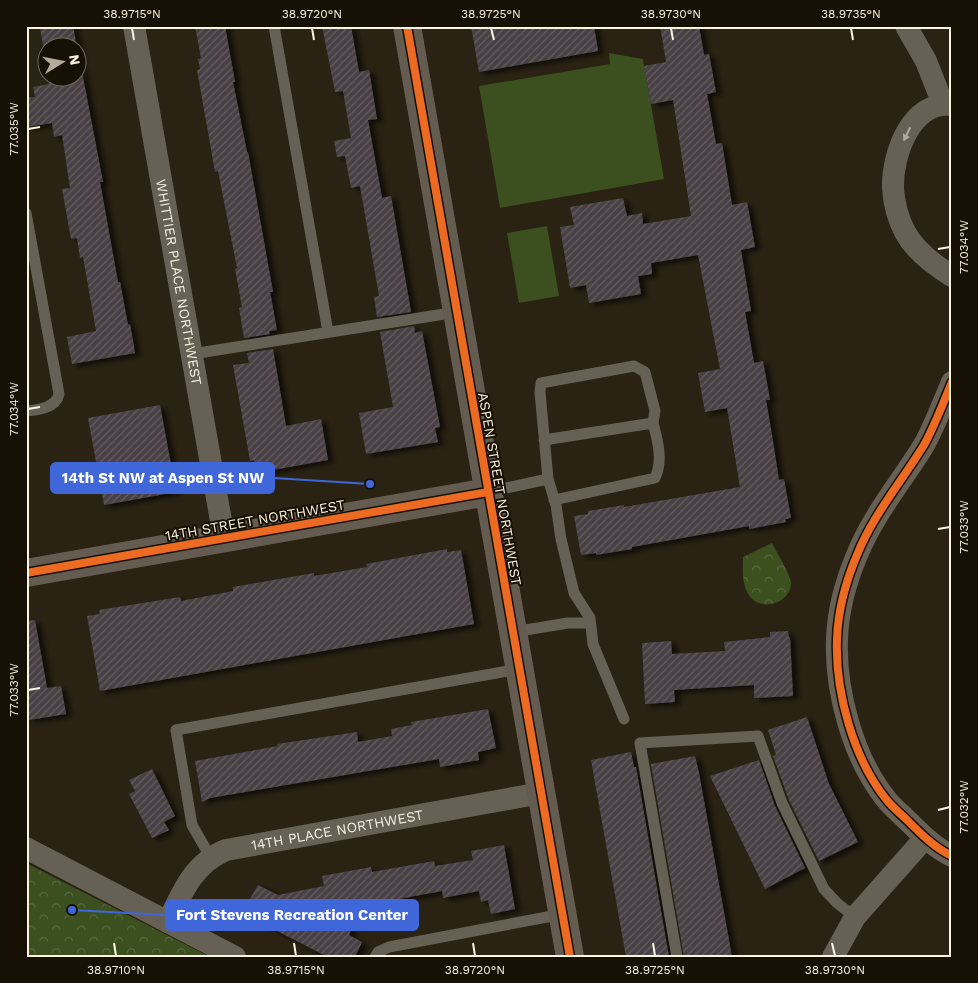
<svg xmlns="http://www.w3.org/2000/svg" width="978" height="983" font-family="'Work Sans',sans-serif">
  <defs>
    <pattern id="park-crowns" width="20" height="18" patternUnits="userSpaceOnUse" patternTransform="scale(1.25)"><rect width="20" height="18" fill="#3b4f1f"/><path d="M2 6a3 3 0 1 1 6 0M12 15a3 3 0 1 1 6 0" fill="none" stroke="#58693f"/></pattern>
    <pattern id="building-hatch" width="6" height="6" patternUnits="userSpaceOnUse" patternTransform="scale(1.25)"><rect width="6" height="6" fill="#4a4145"/><path d="M-1 1l2-2M0 6l6-6M5 7l2-2" fill="none" stroke="#655d60"/></pattern>
    <filter id="shadow"><feDropShadow dx="5.5" dy="3" stdDeviation="2.5" flood-color="#0009"/></filter>
  </defs>
  <rect width="100%" height="100%" fill="#2a2212"/>
  <path fill="url(#park-crowns)" d="M 772,543 C 776,552 792,576 791,585 C 789,603 763,611 751,598 C 741,586 743,571 743,557 Z
    M 26,863 L 210,957 L 26,957 Z"/>
  <path fill="#3b4f1f" d="M 609,53 L 643,59 L 664,179 L 500,208 L 479,86 L 610,64 Z
    M 547,226 L 559,296 L 519,303 L 507,233 Z"/>
  <path fill="url(#building-hatch)" filter="url(#shadow)" d="M 51,26 L 73,26 L 77,48 L 48,48 L 48,73 L 40,28 Z
    M 195,26 L 225,26 L 235,82 L 233,82 L 247,152 L 248,152 L 273,292 L 270,292 L 277,330 L 269,331 L 270,334 L 244,338 L 239,308 L 242,307 L 235,269 L 237,268 L 218,171 L 215,172 L 197,70 L 200,69 L 198,59 L 201,58 Z
    M 322,26 L 351,26 L 359,72 L 369,70 L 377,119 L 368,120 L 382,198 L 391,196 L 411,312 L 377,317 L 374,297 L 379,296 L 360,186 L 351,188 L 345,156 L 337,157 L 334,141 L 351,138 L 343,91 L 335,92 Z
    M 471,26 L 594,26 L 598,51 L 479,72 Z
    M 660,26 L 699,26 L 704,55 L 709,54 L 716,92 L 707,94 L 716,144 L 722,143 L 732,205 L 747,202 L 755,247 L 741,250 L 751,311 L 745,312 L 754,363 L 763,361 L 770,400 L 766,400 L 772,435 L 779,480 L 784,479 L 791,518 L 785,519 L 786,522 L 749,529 L 749,526 L 632,547 L 632,549 L 596,555 L 596,553 L 581,555 L 574,516 L 588,514 L 588,511 L 624,505 L 624,507 L 740,487 L 727,408 L 705,412 L 698,373 L 720,369 L 698,255 L 651,263 L 652,274 L 638,276 L 641,294 L 589,303 L 586,285 L 570,288 L 560,227 L 574,225 L 570,207 L 623,198 L 627,216 L 642,213 L 643,224 L 691,216 L 673,100 L 651,104 L 644,66 L 666,62 Z
    M 78,51 L 103,182 L 100,182 L 118,282 L 120,282 L 128,325 L 130,324 L 135,353 L 72,364 L 67,337 L 96,331 L 83,257 L 80,258 L 77,238 L 71,239 L 62,189 L 70,188 L 62,135 L 54,137 L 52,123 L 26,127 L 26,98 L 35,97 L 33,87 L 49,84 L 48,78 L 78,78 Z
    M 414,326 L 415,333 L 422,331 L 440,427 L 435,428 L 438,442 L 366,454 L 359,413 L 393,407 L 380,332 Z
    M 273,349 L 286,426 L 321,419 L 328,460 L 256,473 L 254,460 L 250,461 L 233,365 L 249,363 L 247,353 Z
    M 160,405 L 176,492 L 104,505 L 88,418 Z
    M 447,549 L 447,552 L 461,550 L 474,624 L 100,691 L 87,616 L 100,614 L 99,610 L 180,597 L 181,601 L 233,591 L 233,587 L 314,573 L 314,576 L 367,567 L 366,564 Z
    M 35,620 L 47,688 L 61,686 L 66,714 L 29,720 L 26,702 L 26,621 Z
    M 788,631 L 789,637 L 790,637 L 793,696 L 754,698 L 754,685 L 674,690 L 675,702 L 645,704 L 642,643 L 671,641 L 672,654 L 725,651 L 724,642 L 770,637 L 770,632 Z
    M 488,709 L 496,748 L 478,752 L 479,760 L 440,767 L 439,759 L 210,798 L 202,802 L 195,761 L 278,746 L 277,744 L 357,732 L 358,742 L 392,736 L 391,729 L 412,725 L 411,722 Z
    M 807,717 L 829,784 L 858,842 L 819,861 L 789,800 L 773,756 L 776,755 L 768,730 Z
    M 631,752 L 634,767 L 636,767 L 669,957 L 626,957 L 591,760 Z
    M 695,756 L 699,773 L 732,957 L 684,957 L 651,764 Z
    M 759,760 L 775,806 L 805,868 L 765,889 L 710,776 Z
    M 152,769 L 175,816 L 164,822 L 169,830 L 152,838 L 129,794 L 135,791 L 129,780 Z
    M 504,845 L 515,909 L 491,914 L 488,900 L 481,902 L 479,891 L 443,898 L 442,891 L 323,913 L 352,927 L 349,935 L 362,942 L 355,957 L 328,957 L 242,913 L 258,885 L 278,895 L 324,886 L 322,876 L 371,867 L 372,872 L 434,861 L 435,866 L 473,860 L 471,851 Z"/>
  <g fill="none" stroke-linecap="round" stroke-linejoin="round">
    <path stroke="#666055" stroke-width="11" d="M 274,26 L 328,332
      M 26,213 L 59,394 C 56,408 38,410 26,411
      M 192,354 L 457,312
      M 544,440 L 653,423 L 655,411 L 645,372 L 634,366 L 541,383 L 540,392 L 548,479 L 556,505 L 561,539 L 574,593 L 590,618 L 593,644 L 624,719
      M 488,492 L 548,479
      M 554,500 L 655,478 C 663,461 658,441 653,423
      M 513,632 L 568,623 L 590,623
      M 211,858 L 192,825 L 176,730 L 519,669
      M 375,957 L 378,952 L 389,947 L 563,914
      M 677,957 L 640,743 L 758,736 L 782,803 L 824,889 L 837,903 L 855,917"/>
    <g stroke="#666055" stroke-width="22">
      <path id="s1" d="M 134,26 L 224,538"/>
      <path d="M 906,26 L 926,61 L 943,104"/>
      <path d="M 952,105 C 911,100 892,155 893,188 C 894,203 898,219 905,232 C 915,251 934,265 952,276"/>
      <path d="M 952,382 C 943,403 935,425 924,445 C 902,481 873,515 857,555 C 846,581 838,610 837,639 C 835,691 853,758 886,799 C 892,807 901,814 908,821 C 921,834 935,848 952,856"/>
      <path d="M 26,848 L 235,957"/>
      <path id="s2" d="M 168,922 C 182,892 194,863 226,850 L 541,793"/>
      <path d="M 833,957 L 855,917 L 925,838"/>
    </g>
    <path stroke="#655c51" stroke-width="28" d="M 407,26 L 570,957
      M 26,573 L 488,492"/>
    <g stroke="#171005" stroke-width="11">
      <path id="cycleway" d="M 407,26 L 570,957
        M 952,382 C 943,403 935,425 924,445 C 902,481 873,515 857,555 C 846,581 838,610 837,639 C 835,691 853,758 886,799 C 892,807 901,814 908,821 C 921,834 935,848 952,856
        M 26,573 L 488,492"/>
    </g>
    <use href="#cycleway" stroke="#ed6a23" stroke-width="8"/>
  </g>
  <defs><path id="oneway-solid" d="M-6-.8H1V-3.2L6.5 0L1 3.2V.8H-6Z" transform="scale(1.25)"/></defs>
  <use fill="#b2aa9c" href="#oneway-solid" transform="translate(907 134) rotate(116)"/>
  <path fill="none" stroke="#fdf3e2" stroke-width="2" d="M 132,28 L 134,40M 312,28 L 314,40M 491,28 L 494,40M 671,28 L 673,40M 851,28 L 853,40M 28,129 L 40,127M 938,249 L 950,247M 28,409 L 40,407M 938,529 L 950,527M 28,690 L 40,688M 938,810 L 950,807M 114,943 L 116,956M 294,943 L 296,956M 473,943 L 475,956M 653,943 L 655,956M 832,943 L 835,956"/>
  <g text-anchor="middle" dominant-baseline="central" stroke-width="4" stroke-linejoin="round" paint-order="stroke">
    <g font-size="14" fill="#fdf3e2" stroke="#171005">
      <text stroke="none"><textPath href="#s1" startOffset="260">WHITTIER PLACE NORTHWEST</textPath></text>
      <text transform="translate(500 489) rotate(80)">ASPEN STREET NORTHWEST</text>
      <text transform="translate(255 520) rotate(-10)">14TH STREET NORTHWEST</text>
      <text stroke="none"><textPath href="#s2" startOffset="208">14TH PLACE NORTHWEST</textPath></text>
    </g>
  </g>
  <path fill="none" stroke="#3f67da" stroke-width="2" d="M370 484L274 478M72 910L166 915"/>
  <g fill="#3f67da" stroke="#171005" stroke-width="2">
    <circle cx="370" cy="484" r="5"/>
    <circle cx="72" cy="910" r="5"/>
  </g>
  <g fill="#3f67da" stroke="#3f67da" stroke-width="2">
    <rect x="51" y="463" width="223" height="30" rx="5"/>
    <rect x="166" y="900" width="252" height="30" rx="5"/>
  </g>
  <g font-size="15" text-anchor="middle" font-weight="bold" fill="#fff">
    <text x="163" y="483">14th St NW at Aspen St NW</text>
    <text x="292" y="920">Fort Stevens Recreation Center</text>
  </g>
  <rect width="978" height="983" fill="none" stroke="#171005" stroke-width="55"/>
  <g transform="translate(62 62) rotate(80)"><circle r="24" fill="#171005" stroke="#736b5d"/>
  <path d="M0-4L9 19L0 12L-9 19Z" fill="#b3aa99"/>
  <text y="-8" font-size="14" font-weight="bold" text-anchor="middle" fill="#fdf3e2">N</text>
  </g>
  <rect x="28" y="28" width="922" height="928" fill="none" stroke="#fdf3e2" stroke-width="2"/>
  <g font-size="12" text-anchor="middle" fill="#fdf3e2">
    <text x="132" y="18">38.9715°N</text>
    <text x="312" y="18">38.9720°N</text>
    <text x="491" y="18">38.9725°N</text>
    <text x="671" y="18">38.9730°N</text>
    <text x="851" y="18">38.9735°N</text>
    <text transform="translate(14 129) rotate(-90)" y="4">77.035°W</text>
    <text transform="translate(964 247) rotate(-90)" y="4">77.034°W</text>
    <text transform="translate(14 409) rotate(-90)" y="4">77.034°W</text>
    <text transform="translate(964 527) rotate(-90)" y="4">77.033°W</text>
    <text transform="translate(14 690) rotate(-90)" y="4">77.033°W</text>
    <text transform="translate(964 807) rotate(-90)" y="4">77.032°W</text>
    <text x="116" y="974">38.9710°N</text>
    <text x="296" y="974">38.9715°N</text>
    <text x="475" y="974">38.9720°N</text>
    <text x="655" y="974">38.9725°N</text>
    <text x="835" y="974">38.9730°N</text>
  </g>
</svg>
